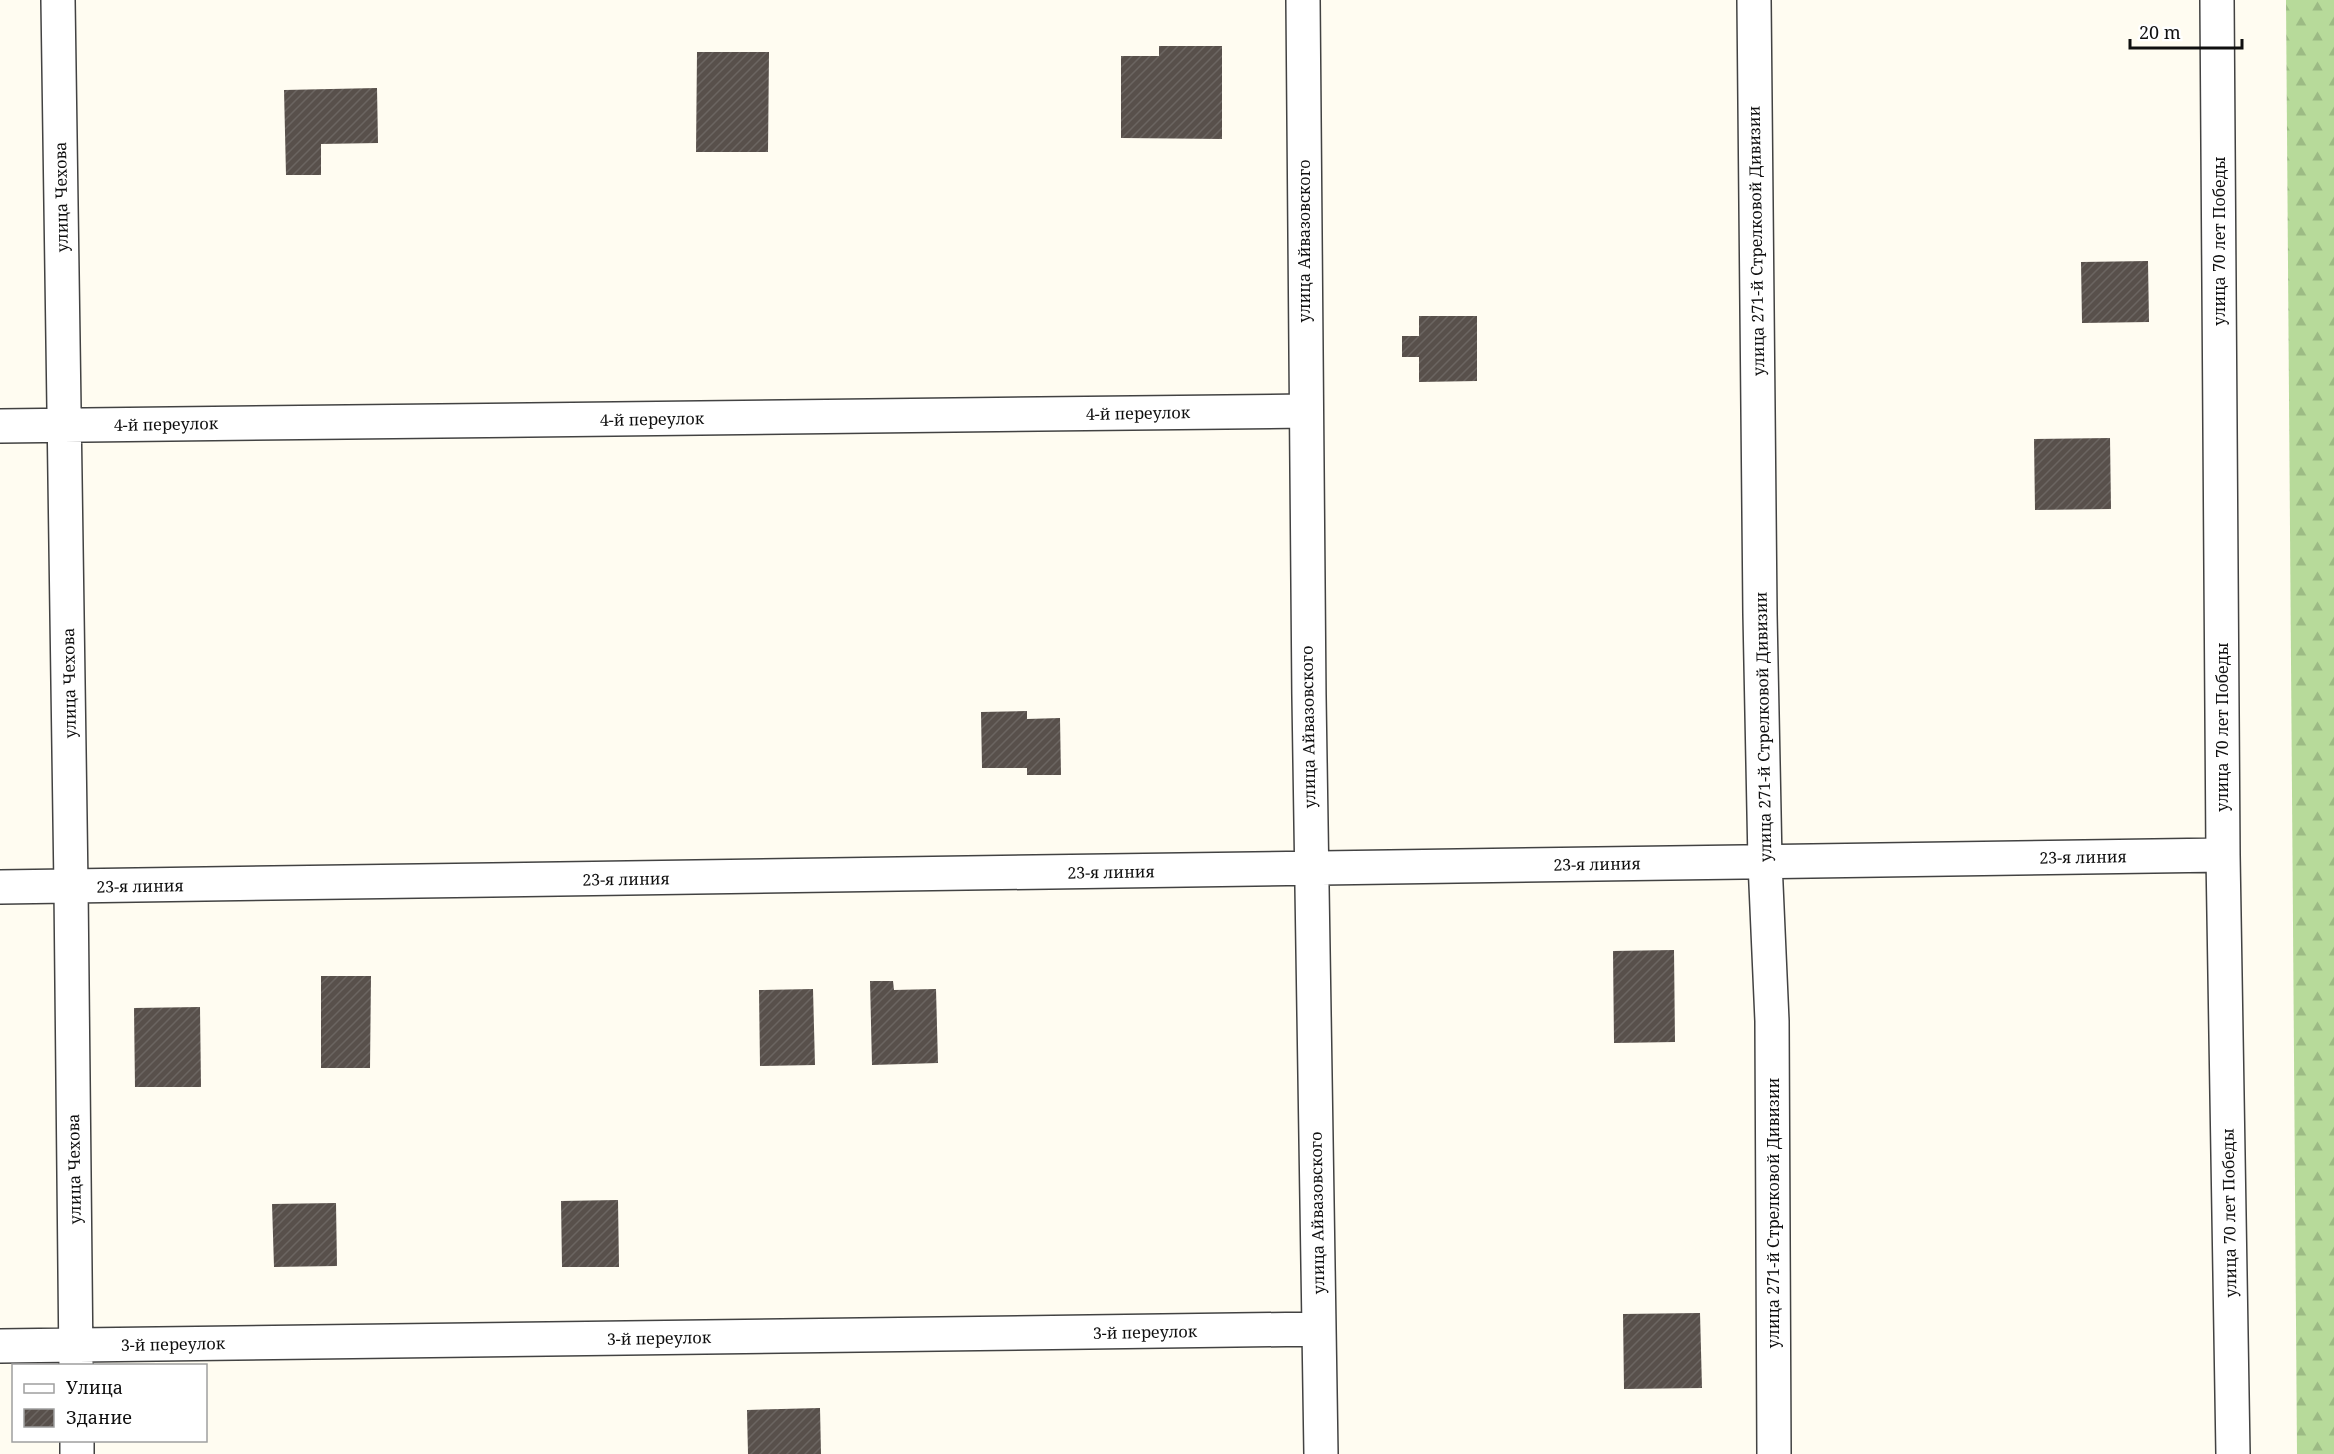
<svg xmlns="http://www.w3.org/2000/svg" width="2334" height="1454" font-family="'Noto Serif',serif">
  <defs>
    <pattern id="forest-firs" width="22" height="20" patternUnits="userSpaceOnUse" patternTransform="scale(1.5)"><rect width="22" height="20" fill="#b7da9a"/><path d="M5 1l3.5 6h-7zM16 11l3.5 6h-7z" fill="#9cba84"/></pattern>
    <pattern id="building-hatch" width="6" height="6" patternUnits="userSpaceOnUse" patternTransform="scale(1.5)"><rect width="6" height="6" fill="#58504b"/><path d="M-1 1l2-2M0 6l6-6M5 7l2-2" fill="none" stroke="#6b6561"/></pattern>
  </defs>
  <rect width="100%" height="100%" fill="#fffcf1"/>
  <path fill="url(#forest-firs)" d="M 2286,0 L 2334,0 L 2334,1454 L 2297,1454 Z"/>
  <path fill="url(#building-hatch)" d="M 1159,46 L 1222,46 L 1222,139 L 1121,138 L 1121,56 L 1159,56 Z
    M 697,52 L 769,52 L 768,152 L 696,152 Z
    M 377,88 L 378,143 L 321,144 L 321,175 L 286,175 L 284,90 Z
    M 2148,261 L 2149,322 L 2082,323 L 2081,262 Z
    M 1419,316 L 1477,316 L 1477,381 L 1419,382 L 1419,357 L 1402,357 L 1402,336 L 1419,336 Z
    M 2110,438 L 2111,509 L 2035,510 L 2034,439 Z
    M 1027,711 L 1027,719 L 1060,718 L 1061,775 L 1027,775 L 1027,768 L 982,768 L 981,712 Z
    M 1674,950 L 1675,1042 L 1614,1043 L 1613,951 Z
    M 321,976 L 371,976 L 370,1068 L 321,1068 Z
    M 870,981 L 893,981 L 894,990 L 936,989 L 938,1063 L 872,1065 Z
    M 813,989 L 815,1065 L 760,1066 L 759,990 Z
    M 200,1007 L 201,1087 L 135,1087 L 134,1008 Z
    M 618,1200 L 619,1267 L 562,1267 L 561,1201 Z
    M 336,1203 L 337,1266 L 274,1267 L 272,1204 Z
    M 1700,1313 L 1702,1388 L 1624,1389 L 1623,1314 Z
    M 820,1408 L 821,1454 L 748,1454 L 747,1410 Z"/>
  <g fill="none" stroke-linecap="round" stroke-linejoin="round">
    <g stroke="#424242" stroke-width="36">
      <path id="street" d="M 58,0 L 71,887 L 76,1366
        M 1303,0 C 1305,485 1312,969 1321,1454
        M 1754,0 L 1760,614 L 1765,862 L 1772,1021 L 1774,1454
        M 2217,0 L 2223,855 L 2233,1454
        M 0,426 L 1305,411
        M 0,887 L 2223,855
        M 0,1346 L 1319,1329
        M 77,1440 L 77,1454"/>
    </g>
    <use href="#street" stroke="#fff" stroke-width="33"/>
  </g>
  <g text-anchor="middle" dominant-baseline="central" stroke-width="6" stroke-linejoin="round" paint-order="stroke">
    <g font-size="16" fill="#0f0f0f" stroke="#fff">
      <text transform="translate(61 197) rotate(-91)">улица Чехова</text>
      <text transform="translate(1304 241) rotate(-90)">улица Айвазовского</text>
      <text transform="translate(1756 241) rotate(-91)">улица 271-й Стрелковой Дивизии</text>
      <text transform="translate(2219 241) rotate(-90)">улица 70 лет Победы</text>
      <text transform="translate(1138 413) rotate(-1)">4-й переулок</text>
      <text transform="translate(652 419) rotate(-1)">4-й переулок</text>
      <text transform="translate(166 424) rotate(-1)">4-й переулок</text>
      <text transform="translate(69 683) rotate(-91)">улица Чехова</text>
      <text transform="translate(1308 727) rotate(-91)">улица Айвазовского</text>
      <text transform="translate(1763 727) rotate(-91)">улица 271-й Стрелковой Дивизии</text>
      <text transform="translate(2222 727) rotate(-90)">улица 70 лет Победы</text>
      <text transform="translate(2083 857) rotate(-1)">23-я линия</text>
      <text transform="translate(1597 864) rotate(-1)">23-я линия</text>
      <text transform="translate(1111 872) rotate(-1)">23-я линия</text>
      <text transform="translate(626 879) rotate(-1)">23-я линия</text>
      <text transform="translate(140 886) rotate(-1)">23-я линия</text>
      <text transform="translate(74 1169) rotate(-91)">улица Чехова</text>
      <text transform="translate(1317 1213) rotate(-91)">улица Айвазовского</text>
      <text transform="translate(1773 1213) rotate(-90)">улица 271-й Стрелковой Дивизии</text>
      <text transform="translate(2229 1213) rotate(-91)">улица 70 лет Победы</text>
      <text transform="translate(1145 1332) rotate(-1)">3-й переулок</text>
      <text transform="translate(659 1338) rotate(-1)">3-й переулок</text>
      <text transform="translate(173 1344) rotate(-1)">3-й переулок</text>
    </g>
  </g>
  <rect x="12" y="1364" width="195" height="78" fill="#ffffff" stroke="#9f9f9f" stroke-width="1.5"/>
  <rect x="24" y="1384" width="30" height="9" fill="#ffffff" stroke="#9f9f9f" stroke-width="1.5"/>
  <text x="66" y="1394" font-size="18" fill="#0f0f0f">Улица</text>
  <rect x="24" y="1409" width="30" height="18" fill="url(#building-hatch)" stroke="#9f9f9f" stroke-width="1.5"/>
  <text x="66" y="1424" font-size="18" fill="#0f0f0f">Здание</text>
  <path d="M2130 39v9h112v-9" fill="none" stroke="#0f0f0f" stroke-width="3"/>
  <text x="2139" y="39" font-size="18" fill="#0f0f0f" stroke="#ffffff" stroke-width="4.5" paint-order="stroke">20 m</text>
</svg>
